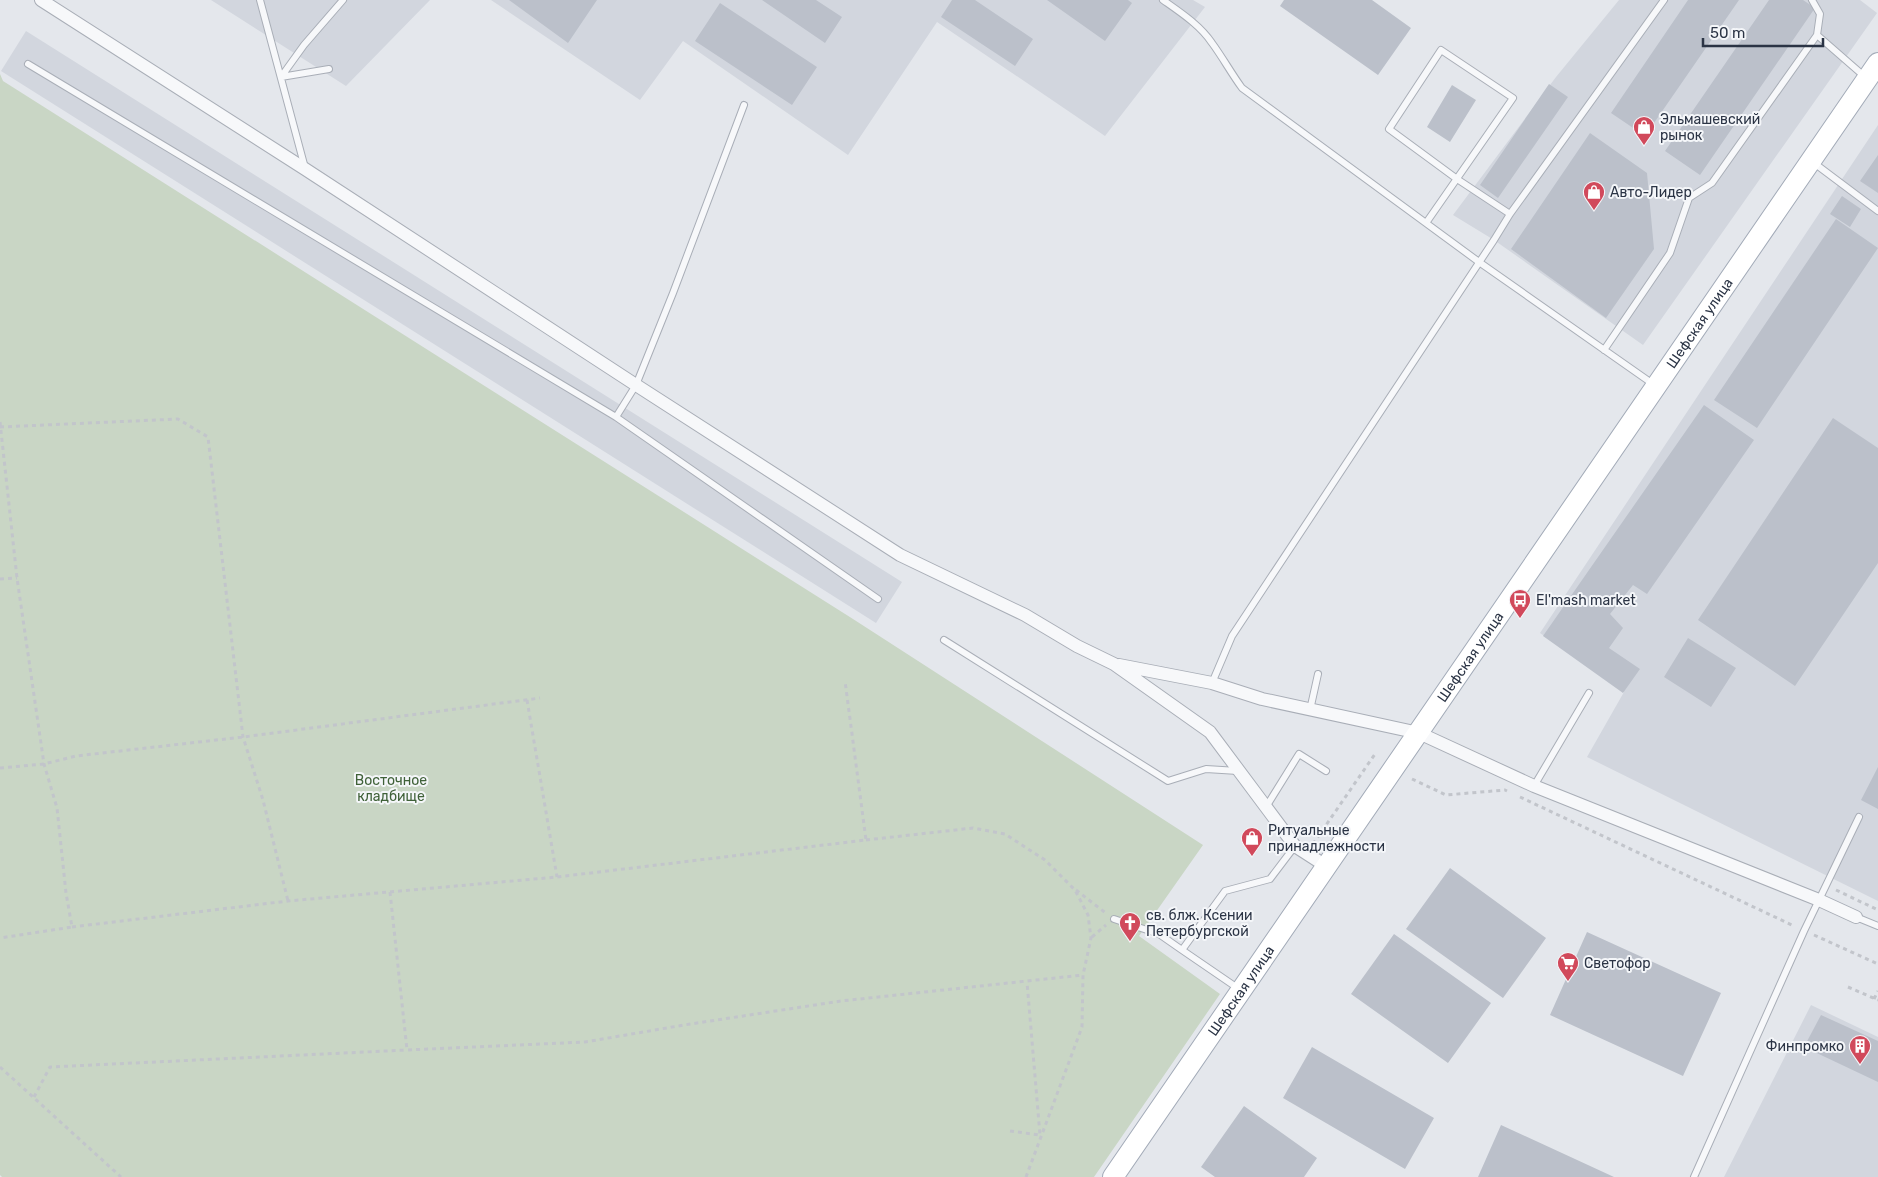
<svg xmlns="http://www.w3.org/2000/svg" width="1878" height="1177" font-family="Rubik,sans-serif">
  <rect width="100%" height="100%" fill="#e4e7ec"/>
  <path fill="#d2d6de" d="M 211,0 L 430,0 L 346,86 Z
    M 491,0 L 1193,0 L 1205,7 L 1105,136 L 937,22 L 848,155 L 683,41 L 640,100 Z
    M 1619,0 L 1860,0 L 1877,13 L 1643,345 L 1494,240 L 1453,215 L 1556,77 Z
    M 26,31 L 902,582 L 876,623 L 1,71 Z
    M 1878,125 L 1878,901 L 1587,757 L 1624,692 L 1540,633 Z
    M 1811,1005 L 1878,1037 L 1878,1177 L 1724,1177 Z"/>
  <path fill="#c9d6c5" d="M 0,74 L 3,81 L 853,619 L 1203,845 L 1139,936 L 1220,994 L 1094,1177 L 2,1177 L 0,1175 Z"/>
  <path fill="#bbc0ca" d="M 509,0 L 597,0 L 568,43 Z
    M 762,0 L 816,0 L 842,17 L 825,43 Z
    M 952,0 L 975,0 L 1033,39 L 1015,66 L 941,17 Z
    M 1047,0 L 1128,0 L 1132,3 L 1105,41 Z
    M 1284,0 L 1372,0 L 1411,28 L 1378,75 L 1280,6 Z
    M 1688,0 L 1739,0 L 1645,136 L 1611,113 Z
    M 1769,0 L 1803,0 L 1815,8 L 1700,175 L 1665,151 Z
    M 720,3 L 817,67 L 792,105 L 695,41 Z
    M 1549,84 L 1568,97 L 1498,198 L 1480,185 Z
    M 1452,85 L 1476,100 L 1450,142 L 1427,127 Z
    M 1590,133 L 1647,173 L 1654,249 L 1606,318 L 1511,249 Z
    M 1878,155 L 1878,193 L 1860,181 Z
    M 1842,196 L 1861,209 L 1850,227 L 1830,214 Z
    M 1836,219 L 1878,248 L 1757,428 L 1714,400 Z
    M 1704,405 L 1754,440 L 1647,594 L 1633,585 L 1610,614 L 1623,628 L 1609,648 L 1640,669 L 1623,693 L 1543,636 Z
    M 1833,418 L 1878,448 L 1878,563 L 1795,686 L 1698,620 Z
    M 1688,638 L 1736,668 L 1711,707 L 1664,677 Z
    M 1878,767 L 1878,809 L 1861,800 Z
    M 1450,868 L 1546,938 L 1503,998 L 1406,929 Z
    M 1587,932 L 1721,993 L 1683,1076 L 1550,1015 Z
    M 1394,934 L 1491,1003 L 1448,1063 L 1351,994 Z
    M 1821,1015 L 1878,1041 L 1878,1082 L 1804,1047 Z
    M 1312,1047 L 1434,1118 L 1405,1169 L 1283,1098 Z
    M 1244,1106 L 1317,1158 L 1304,1177 L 1215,1177 L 1201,1167 Z
    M 1501,1125 L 1614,1177 L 1478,1177 Z"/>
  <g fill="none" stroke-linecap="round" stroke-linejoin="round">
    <g stroke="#a9aeb7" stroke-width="8">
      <path id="service" d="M 260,0 L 305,168
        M 1163,0 C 1180,12 1200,25 1212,43 C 1223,58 1231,73 1242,88 L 1479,262 L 1653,384
        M 1812,0 L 1820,14 L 1817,35 L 1864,76
        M 28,64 L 616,417 L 878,599
        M 281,77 L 304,45 L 343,0
        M 281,77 L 329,69
        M 1814,163 L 1878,211
        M 1426,223 L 1513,98 L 1441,50 L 1389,129 L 1457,179 L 1510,214
        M 1604,350 L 1670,253 L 1689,198 L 1712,183 L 1817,35
        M 616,417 L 636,385 L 673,293 L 744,105
        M 944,640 L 1168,781 L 1206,769 L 1238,771
        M 1212,683 L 1232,636 L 1494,240 L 1510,214 L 1664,0
        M 1310,710 L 1318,674
        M 1534,786 L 1589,693
        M 1266,807 L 1299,754 L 1326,771
        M 1856,917 L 1878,926
        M 1114,919 L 1159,934 L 1182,950 L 1225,891 L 1270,879 L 1295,846
        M 1182,950 L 1239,989
        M 1694,1177 L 1804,931 L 1859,817"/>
    </g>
    <g stroke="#a9aeb7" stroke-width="14">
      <path id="minor" d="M 41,0 L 305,169 L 636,385 L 900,555 L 1025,615 L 1077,646 L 1114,664 L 1210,732 L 1295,846 L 1326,866
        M 1119,665 L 1212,683 L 1262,699 L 1419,733 L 1534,786 L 1819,900 L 1856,917"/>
    </g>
    <g stroke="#a3abb8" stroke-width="22">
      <g id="primary">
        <path id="s1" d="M 1113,1177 L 1878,63"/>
      </g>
    </g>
    <path stroke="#c2c5cb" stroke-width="3" stroke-dasharray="4 4" stroke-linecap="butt" d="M 0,422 L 17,578 L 44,764 L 57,808 L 66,893 L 72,927 L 0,938
      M 0,427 L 178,419 L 208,437 L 243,737 L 263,800 L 288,901
      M 0,579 L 17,578
      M 527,700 L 557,877
      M 0,768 L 44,764 L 76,756 L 243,737 L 540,698
      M 1412,779 L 1446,795 L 1505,790 L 1507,791
      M 1520,797 L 1794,926
      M 866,840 L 973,828 L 1005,834 L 1045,860 L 1075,890 L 1088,915 L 1091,938 L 1083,975
      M 1313,844 L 1375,754
      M 1076,890 L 1107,914
      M 1836,890 L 1878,910
      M 390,892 L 407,1050 L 585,1042 L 684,1025 L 841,1001 L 1083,975 L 1082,1027 L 1026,1177
      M 72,927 L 288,901 L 557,877 L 866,840 L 845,681
      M 1814,935 L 1878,964
      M 1092,937 L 1106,925
      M 1848,987 L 1878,1000
      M 1874,999 L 1878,991
      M 0,1067 L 121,1177
      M 34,1097 L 50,1067 L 407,1050
      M 1010,1131 L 1040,1135 L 1027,982"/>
    <use href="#service" stroke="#f7f8fa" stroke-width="6"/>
    <use href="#minor" stroke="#f7f8fa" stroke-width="12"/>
    <use href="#primary" stroke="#fff" stroke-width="20"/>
  </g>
  <defs>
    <g id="shop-pin" transform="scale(1.125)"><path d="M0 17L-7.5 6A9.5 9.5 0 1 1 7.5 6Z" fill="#d1495b" stroke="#f4f6f9"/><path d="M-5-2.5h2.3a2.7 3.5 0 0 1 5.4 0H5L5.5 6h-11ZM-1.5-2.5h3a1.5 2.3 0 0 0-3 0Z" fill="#fff"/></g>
    <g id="bus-pin" transform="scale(1.125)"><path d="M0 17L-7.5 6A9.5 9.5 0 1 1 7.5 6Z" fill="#d1495b" stroke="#f4f6f9"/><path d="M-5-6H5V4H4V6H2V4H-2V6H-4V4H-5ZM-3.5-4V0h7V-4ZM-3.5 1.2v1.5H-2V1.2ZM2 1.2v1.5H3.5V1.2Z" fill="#fff"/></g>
    <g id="church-pin" transform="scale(1.125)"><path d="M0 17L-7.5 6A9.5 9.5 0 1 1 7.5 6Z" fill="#d1495b" stroke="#f4f6f9"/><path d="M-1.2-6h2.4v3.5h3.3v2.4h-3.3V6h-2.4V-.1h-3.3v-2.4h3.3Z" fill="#fff"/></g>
    <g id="supermarket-pin" transform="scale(1.125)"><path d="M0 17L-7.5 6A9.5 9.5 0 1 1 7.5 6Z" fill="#d1495b" stroke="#f4f6f9"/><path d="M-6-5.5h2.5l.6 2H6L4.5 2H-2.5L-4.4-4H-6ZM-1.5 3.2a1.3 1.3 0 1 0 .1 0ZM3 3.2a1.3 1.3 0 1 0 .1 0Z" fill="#fff"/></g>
    <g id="building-pin" transform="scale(1.125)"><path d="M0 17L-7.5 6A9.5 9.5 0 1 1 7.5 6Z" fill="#d1495b" stroke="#f4f6f9"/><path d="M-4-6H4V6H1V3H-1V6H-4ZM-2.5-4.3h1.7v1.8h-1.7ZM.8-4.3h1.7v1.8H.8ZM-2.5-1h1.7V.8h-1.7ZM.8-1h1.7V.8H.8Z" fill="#fff"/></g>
  </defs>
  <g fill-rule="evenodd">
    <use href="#shop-pin" x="1644" y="127"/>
    <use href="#shop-pin" x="1594" y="192"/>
    <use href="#bus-pin" x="1520" y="600"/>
    <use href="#shop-pin" x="1252" y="838"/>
    <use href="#church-pin" x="1130" y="923"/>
    <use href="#supermarket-pin" x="1568" y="963"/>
    <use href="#building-pin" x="1860" y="1046"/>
  </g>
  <g text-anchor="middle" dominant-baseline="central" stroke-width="4" stroke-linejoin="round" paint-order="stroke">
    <g font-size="14" fill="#2b3445" stroke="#f4f6f9" text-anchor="start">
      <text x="1660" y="119">Эльмашевский<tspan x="1660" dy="16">рынок</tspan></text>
      <text x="1610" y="192">Авто-Лидер</text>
      <text x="1536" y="600">El'mash market</text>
      <text x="1268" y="830">Ритуальные<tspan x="1268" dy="16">принадлежности</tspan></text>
      <text x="1146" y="915">св. блж. Ксении<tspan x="1146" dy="16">Петербургской</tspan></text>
      <text x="1584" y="963">Светофор</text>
      <text x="1844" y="1046" text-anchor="end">Финпромко</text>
    </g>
    <g font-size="14" fill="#2b3445" stroke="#f4f6f9">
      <text stroke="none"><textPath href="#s1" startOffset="1036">Шефская улица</textPath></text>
      <text stroke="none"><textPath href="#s1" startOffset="631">Шефская улица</textPath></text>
      <text stroke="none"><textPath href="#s1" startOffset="226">Шефская улица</textPath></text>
    </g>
    <g font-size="14" fill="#3f6138" stroke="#f4f6f9">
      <text x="391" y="780">Восточное<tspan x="391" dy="16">кладбище</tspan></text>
    </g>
  </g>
  <path d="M1703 38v8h120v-8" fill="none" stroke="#2b3445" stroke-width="2.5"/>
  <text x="1710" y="38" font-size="15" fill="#2b3445" stroke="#f4f6f9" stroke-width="4" paint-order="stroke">50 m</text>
</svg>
